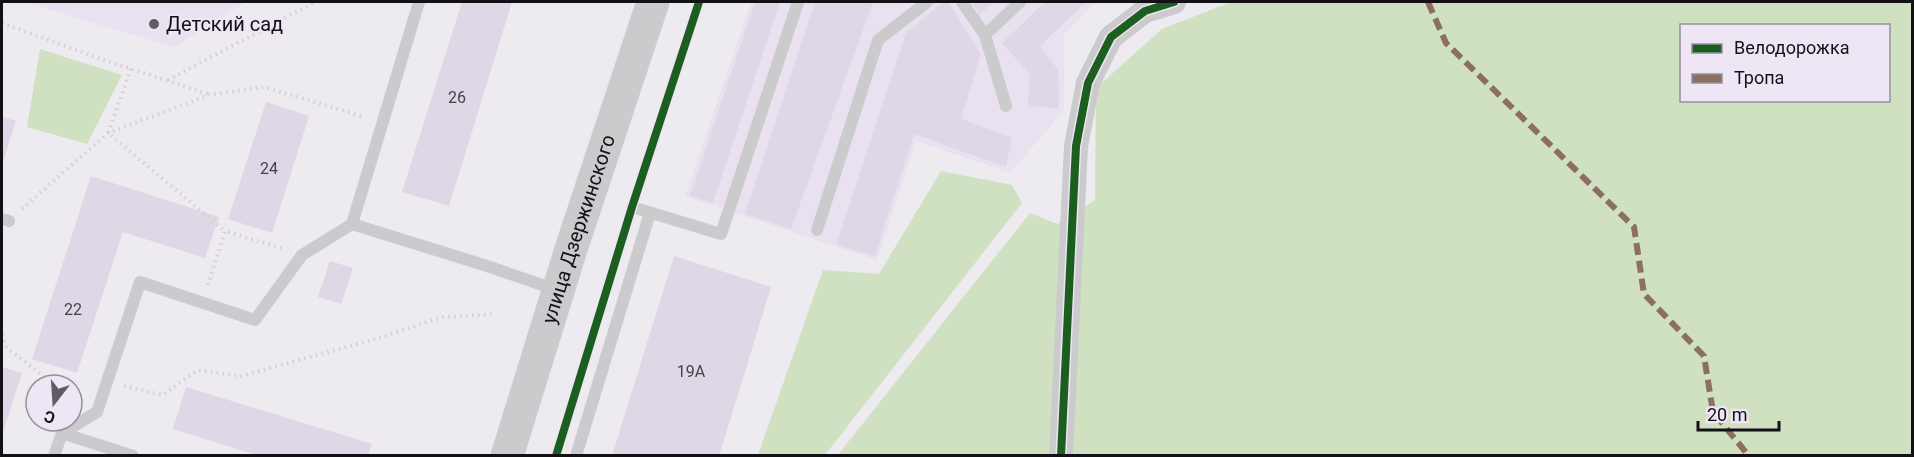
<svg xmlns="http://www.w3.org/2000/svg" width="1914" height="457" font-family="Roboto,sans-serif">
  <rect width="100%" height="100%" fill="#edeaf0"/>
  <path fill="#e9e1ef" d="M 24,2 L 246,2 L 174,47 Z
    M 751,2 L 1095,2 L 1064,35 L 1064,110 L 1010,173 L 916,141 L 877,260 L 685,196 Z"/>
  <path fill="#cfe1c1" fill-rule="evenodd" d="M 1231,2 L 1912,2 L 1912,455 L 837,456 L 1030,213 L 1057,224 L 1095,200 L 1096,88 L 1162,29 ZM 1682,26 L 1888,26 L 1888,100 L 1682,100 Z
    M 40,49 L 122,75 L 87,144 L 27,127 Z
    M 941,171 L 1012,185 L 1022,203 L 825,455 L 758,455 L 823,270 L 879,274 Z"/>
  <path fill="#dfd6e6" d="M 462,2 L 512,2 L 449,206 L 402,192 Z
    M 755,2 L 780,2 L 713,203 L 690,196 Z
    M 815,2 L 873,2 L 791,229 L 745,214 Z
    M 943,2 L 948,2 L 981,54 L 961,119 L 1012,138 L 1006,167 L 914,134 L 875,256 L 836,245 L 906,33 Z
    M 972,2 L 994,2 L 980,14 Z
    M 1045,2 L 1086,2 L 1040,46 L 1058,70 L 1059,109 L 1028,105 L 1030,74 L 1002,43 Z
    M 266,102 L 309,116 L 272,233 L 228,219 Z
    M 2,117 L 16,121 L 2,165 Z
    M 91,176 L 219,217 L 205,258 L 123,232 L 77,373 L 32,359 Z
    M 674,256 L 771,287 L 719,456 L 612,456 Z
    M 330,261 L 353,268 L 341,304 L 318,297 Z
    M 2,367 L 22,373 L 2,435 Z
    M 186,387 L 372,444 L 368,456 L 259,456 L 173,429 Z"/>
  <g fill="none" stroke-linecap="round" stroke-linejoin="round">
    <path stroke="#d2d0d3" stroke-width="4" stroke-dasharray="1.5 4.5" stroke-linecap="butt" d="M 2,23 L 95,57 L 208,94
      M 131,69 L 108,133 L 225,231
      M 168,80 L 315,2
      M 22,209 L 108,133 L 209,95 L 264,87 L 364,117
      M 208,285 L 225,231 L 284,249
      M 2,335 L 7,348 L 55,385
      M 124,386 L 163,395 L 198,370 L 241,376 L 372,340 L 443,317 L 496,314"/>
    <path stroke="#cbcacc" stroke-width="12" d="M 962,2 L 985,35 L 1020,2
      M 985,35 L 1006,106
      M 632,207 L 721,234 L 798,2
      M 2,219 L 9,221
      M 352,224 L 419,2
      M 817,230 L 878,40 L 927,2
      M 54,456 L 62,433
      M 133,456 L 62,433 L 97,412 L 140,282 L 255,320 L 302,255 L 352,224 L 484,265 L 557,290
      M 576,456 L 650,213"/>
    <path stroke="#cbcacc" stroke-width="24" d="M 1061,456 L 1076,146 L 1088,83 L 1111,37 L 1145,11 L 1174,2"/>
    <path stroke="#cbcacc" stroke-width="33" id="s1" d="M 507,456 L 572,246 L 653,2"/>
    <path stroke="#8d6e63" stroke-width="6" stroke-dasharray="12 6" stroke-linecap="butt" d="M 1428,2 L 1446,43 L 1634,227 L 1644,294 L 1704,356 L 1713,412 L 1749,456"/>
    <g stroke="#eee6f4" stroke-width="11">
      <path id="cycleway" d="M 556,456 L 632,207 L 699,2
        M 1061,456 L 1076,146 L 1088,83 L 1111,37 L 1145,11 L 1174,2"/>
    </g>
    <use href="#cycleway" stroke="#1b5e20" stroke-width="8"/>
  </g>
  <circle fill="#605d62" stroke="#eee6f4" stroke-width="2" cx="154" cy="24" r="6"/>
  <g text-anchor="middle" dominant-baseline="central" stroke-width="4.5" stroke-linejoin="round" paint-order="stroke">
    <g font-size="16" fill="#47424a">
      <text x="457" y="97">26</text>
      <text x="269" y="168">24</text>
      <text x="73" y="309">22</text>
      <text x="691" y="371">19А</text>
    </g>
    <g font-size="20" fill="#141116" stroke="#eee6f4" text-anchor="start">
      <text x="166" y="24">Детский сад</text>
    </g>
    <g font-size="20" fill="#141116" stroke="#eee6f4">
      <text stroke="none"><textPath href="#s1" startOffset="238">улица Дзержинского</textPath></text>
    </g>
  </g>
  <rect width="1914" height="457" fill="none" stroke="#141116" stroke-width="6"/>
  <rect x="1680" y="24" width="210" height="78" fill="#eee6f4" stroke="#97919b" stroke-width="1.5"/>
  <rect x="1692" y="44" width="30" height="9" fill="#1b5e20" stroke="#97919b" stroke-width="1.5"/>
  <text x="1734" y="54" font-size="18" fill="#141116">Велодорожка</text>
  <rect x="1692" y="74" width="30" height="9" fill="#8d6e63" stroke="#97919b" stroke-width="1.5"/>
  <text x="1734" y="84" font-size="18" fill="#141116">Тропа</text>
  <g transform="translate(54 403) rotate(197)"><circle r="28" fill="#eee6f4" stroke="#97919b" stroke-width="1.5"/>
  <path d="M0-4.5L10 22L0 15L-10 22Z" fill="#605d62"/>
  <text y="-9" font-size="16" font-weight="bold" text-anchor="middle" fill="#141116">С</text>
  </g>
  <path d="M1698 421v9h81v-9" fill="none" stroke="#141116" stroke-width="3"/>
  <text x="1707" y="421" font-size="18" fill="#141116" stroke="#eee6f4" stroke-width="4.5" paint-order="stroke">20 m</text>
</svg>
